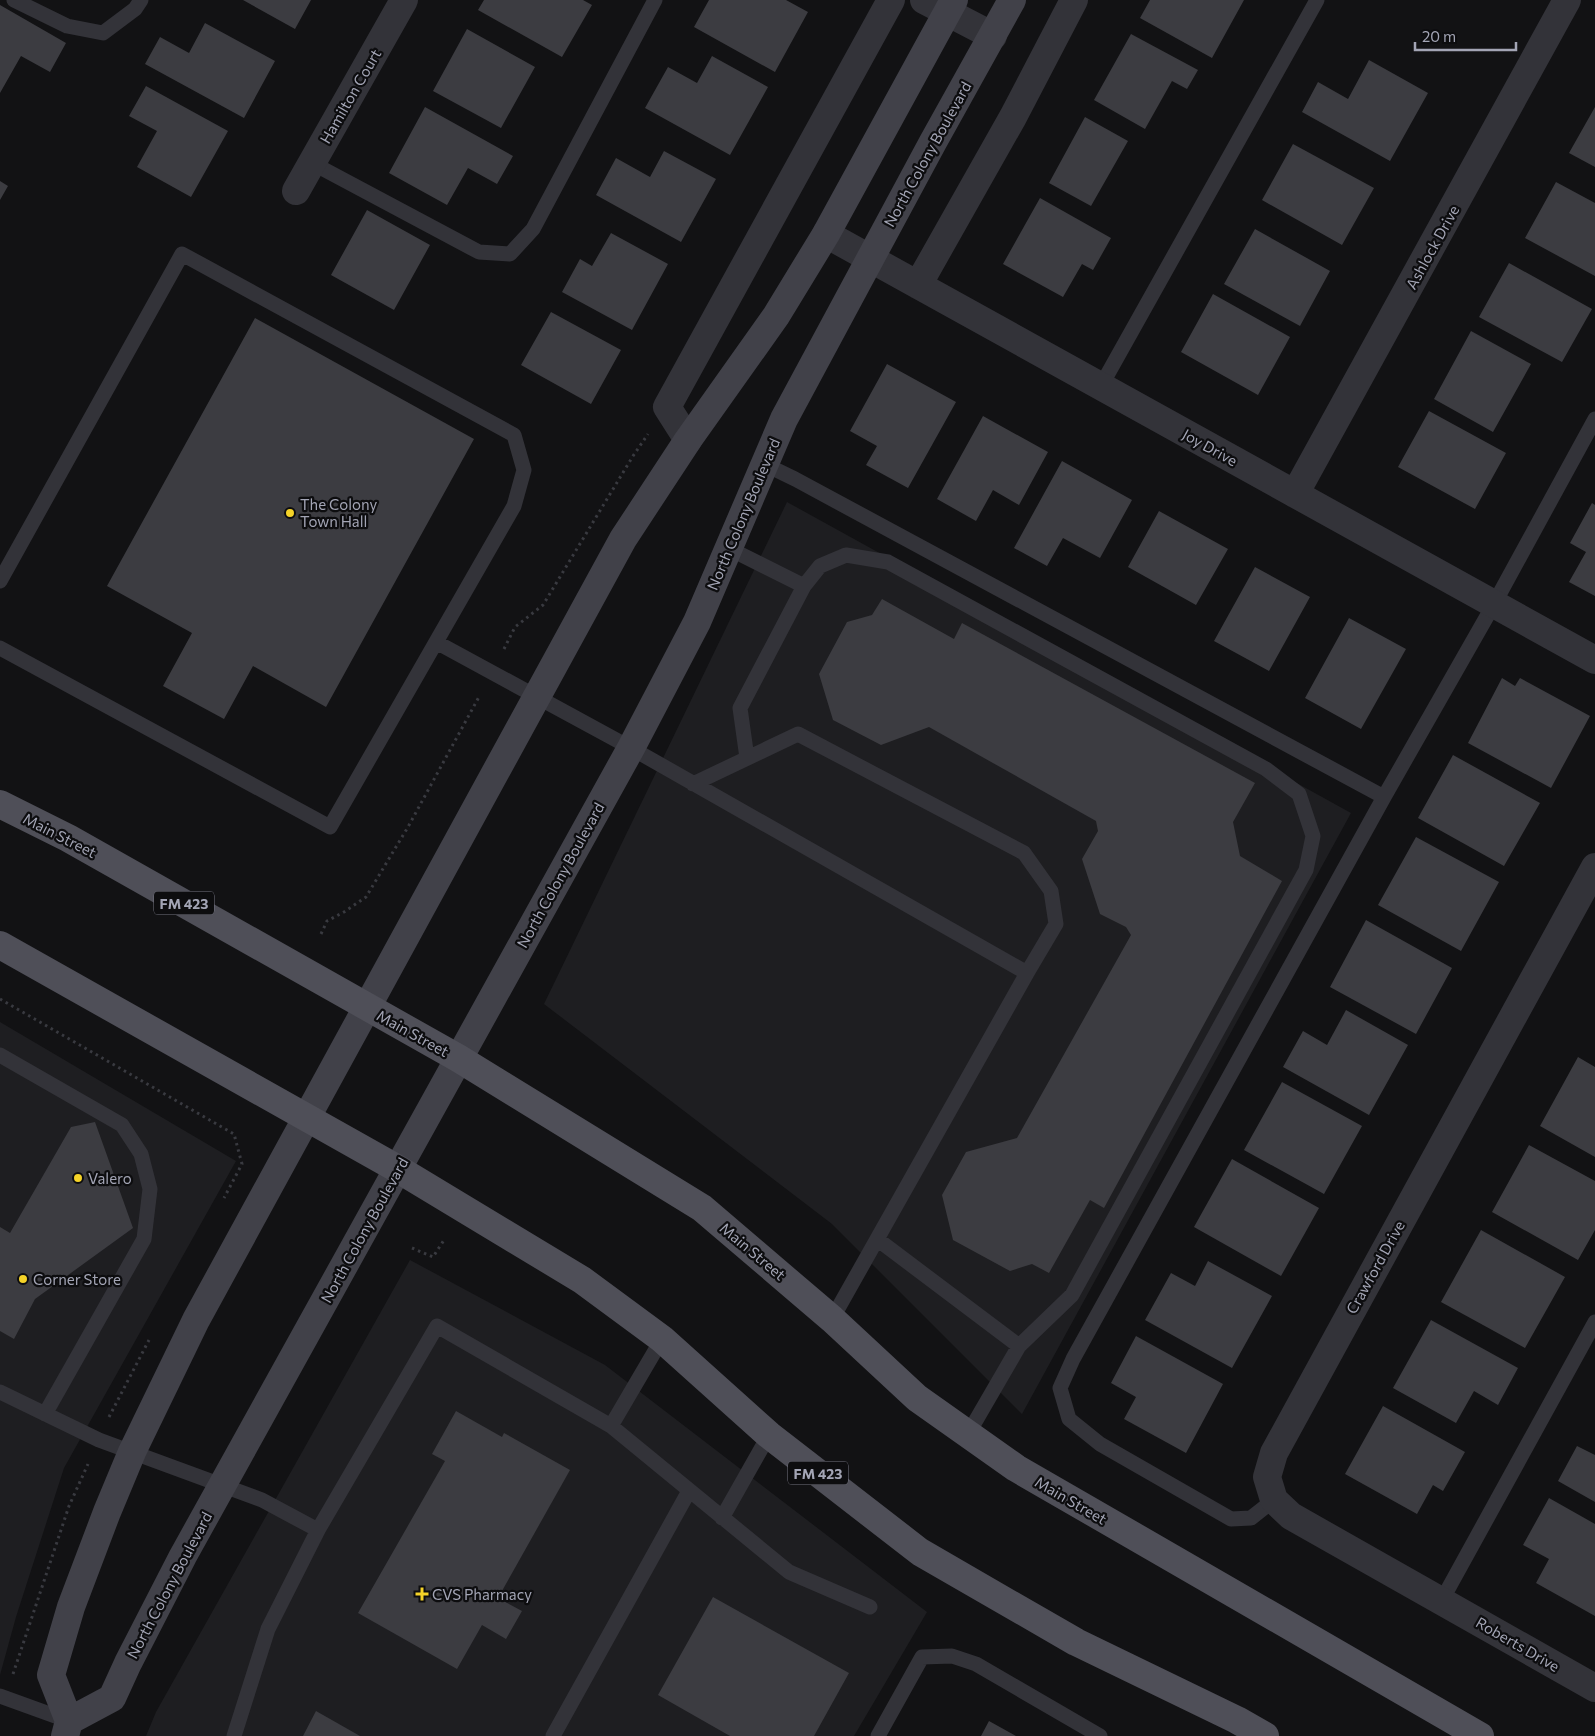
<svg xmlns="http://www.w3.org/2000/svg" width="1595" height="1736" font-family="Commissioner,sans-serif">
  <rect width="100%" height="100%" fill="#121214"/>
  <path fill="#1e1e21" d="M 787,502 L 1351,813 L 1022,1414 L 832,1224 L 544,1004 Z
    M 0,1022 L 236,1161 L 64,1468 L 16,1617 L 0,1675 Z
    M 410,1260 L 605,1365 L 927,1612 L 854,1736 L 146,1736 L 156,1712 Z"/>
  <path fill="#3c3c41" d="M 243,0 L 311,0 L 295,29 Z
    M 484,0 L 583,0 L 592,5 L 562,57 L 478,10 Z
    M 709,0 L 786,0 L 808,12 L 775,72 L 694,27 Z
    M 1150,0 L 1244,0 L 1212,58 L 1140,18 Z
    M 0,5 L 66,43 L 50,72 L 21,56 L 0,93 Z
    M 205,23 L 275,61 L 244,118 L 145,64 L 160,37 L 189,53 Z
    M 467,29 L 535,67 L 501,128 L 433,91 Z
    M 1131,34 L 1198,70 L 1187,89 L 1172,81 L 1145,129 L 1094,100 Z
    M 712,56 L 768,87 L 730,155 L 645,108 L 668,67 L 697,83 Z
    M 1369,60 L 1428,93 L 1390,161 L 1302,112 L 1318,82 L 1348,99 Z
    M 146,86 L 228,131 L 191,197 L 137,167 L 157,131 L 129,116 Z
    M 425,107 L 513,156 L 497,184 L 468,168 L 447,205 L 389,173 Z
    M 1595,107 L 1595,167 L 1569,153 Z
    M 1085,117 L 1128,141 L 1091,206 L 1049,183 Z
    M 1293,144 L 1374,188 L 1342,245 L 1262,200 Z
    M 664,151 L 716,179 L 681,242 L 596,195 L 616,158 L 650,177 Z
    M 0,181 L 8,186 L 0,200 Z
    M 1556,182 L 1595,203 L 1595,276 L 1525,238 Z
    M 1040,198 L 1111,238 L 1093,270 L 1082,264 L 1063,297 L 1003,264 Z
    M 367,210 L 430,245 L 394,310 L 331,275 Z
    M 1255,229 L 1330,271 L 1300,326 L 1224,284 Z
    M 611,233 L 668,264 L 632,330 L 562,292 L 580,259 L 592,266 Z
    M 1509,263 L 1592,309 L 1562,362 L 1479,317 Z
    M 1213,294 L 1290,337 L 1258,395 L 1181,352 Z
    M 551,312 L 621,350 L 591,404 L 521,365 Z
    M 255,318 L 474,439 L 326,707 L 253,666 L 224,719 L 163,686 L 192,633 L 107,586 Z
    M 1471,331 L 1531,364 L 1493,432 L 1434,399 Z
    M 887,364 L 956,402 L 908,488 L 866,465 L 877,446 L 850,431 Z
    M 1429,411 L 1506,453 L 1475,509 L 1398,467 Z
    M 983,416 L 1048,452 L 1019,505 L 993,490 L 976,521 L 937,499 Z
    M 1062,461 L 1132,500 L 1100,558 L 1063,538 L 1047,566 L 1014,548 Z
    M 1592,503 L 1595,505 L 1595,596 L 1569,582 L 1586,552 L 1570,543 Z
    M 1159,511 L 1228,549 L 1196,605 L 1128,567 Z
    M 1255,567 L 1310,597 L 1269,671 L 1214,641 Z
    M 882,599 L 954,639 L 962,623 L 1255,783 L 1233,822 L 1240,856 L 1282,881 L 1104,1208 L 1090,1200 L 1049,1273 L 1032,1264 L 1010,1271 L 953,1240 L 942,1195 L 966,1152 L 1017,1138 L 1131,935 L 1126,927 L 1100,914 L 1082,859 L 1098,831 L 1096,821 L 929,727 L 881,745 L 833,720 L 819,674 L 847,622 L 872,615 Z
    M 1349,618 L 1406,649 L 1361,729 L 1305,698 Z
    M 1502,678 L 1515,686 L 1520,678 L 1590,716 L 1551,788 L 1468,743 Z
    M 1453,755 L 1540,803 L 1504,866 L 1418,818 Z
    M 1416,837 L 1499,882 L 1461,951 L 1378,905 Z
    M 1366,920 L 1452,968 L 1416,1034 L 1330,987 Z
    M 1346,1010 L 1408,1045 L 1369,1115 L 1283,1067 L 1303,1031 L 1327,1045 Z
    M 1578,1057 L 1595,1067 L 1595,1157 L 1540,1126 Z
    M 1282,1082 L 1362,1126 L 1324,1194 L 1244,1150 Z
    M 95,1122 L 133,1228 L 35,1299 L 14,1339 L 0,1331 L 0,1227 L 10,1233 L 71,1127 Z
    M 1529,1145 L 1595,1181 L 1595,1230 L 1578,1260 L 1492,1212 Z
    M 1232,1159 L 1319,1208 L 1281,1276 L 1194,1227 Z
    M 1481,1230 L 1565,1277 L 1525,1348 L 1441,1302 Z
    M 1208,1261 L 1272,1296 L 1232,1368 L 1145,1320 L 1171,1273 L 1195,1286 Z
    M 1431,1320 L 1518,1368 L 1498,1405 L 1474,1391 L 1456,1423 L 1393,1388 Z
    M 1136,1336 L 1223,1384 L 1186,1453 L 1124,1419 L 1136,1397 L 1111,1383 Z
    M 1383,1406 L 1465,1452 L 1443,1491 L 1433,1485 L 1417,1514 L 1345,1474 Z
    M 456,1411 L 502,1437 L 504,1433 L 570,1470 L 498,1598 L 522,1611 L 506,1639 L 482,1625 L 457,1669 L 358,1613 L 445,1461 L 432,1454 Z
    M 1577,1446 L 1595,1455 L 1595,1502 L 1558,1481 Z
    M 1549,1498 L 1595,1524 L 1595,1616 L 1536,1583 L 1549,1559 L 1523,1545 Z
    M 713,1597 L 849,1673 L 814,1736 L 730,1736 L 658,1695 Z
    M 316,1711 L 360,1736 L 303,1736 Z
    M 989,1721 L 1016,1736 L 981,1736 Z"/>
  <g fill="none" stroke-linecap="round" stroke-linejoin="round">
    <path stroke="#393a40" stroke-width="3" stroke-dasharray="2.5 4" stroke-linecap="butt" d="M 504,649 L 515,627 L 543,605 L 633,456 L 648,434
      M 321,934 L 327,921 L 344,912 L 366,897 L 408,827 L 480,695
      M 0,999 L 234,1134 L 242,1164 L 224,1198
      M 412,1248 L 433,1257 L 444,1240
      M 109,1417 L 149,1340
      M 13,1674 L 69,1506 L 88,1464"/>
    <path stroke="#333339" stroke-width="15" d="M 14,0 L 67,26 L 103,33 L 135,9 L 141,0
      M 312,163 L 479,252 L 510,254 L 533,229 L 655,0
      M 1101,386 L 1317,0
      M 764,464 L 795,479 L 1384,797
      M 728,548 L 804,586 L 740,708 L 747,758
      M 0,581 L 182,254 L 514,435 L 524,470 L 514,506 L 436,642
      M 804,586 L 820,566 L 846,555 L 888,562 L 1266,769 L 1299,794 L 1313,836 L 1306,870 L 1072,1295 L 1019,1346
      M 0,648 L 330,827 L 436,642 L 631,748 L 1027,973 L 832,1319
      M 693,784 L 798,734 L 1024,853 L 1051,891 L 1056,924 L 1027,973
      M 0,1055 L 122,1125 L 141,1154 L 150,1189 L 144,1239 L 45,1414
      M 877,1239 L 1019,1346 L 968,1434
      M 0,1392 L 99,1440 L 262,1500 L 318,1530
      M 611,1426 L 662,1339
      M 1274,1500 L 1251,1518 L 1231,1519 L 1100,1444 L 1069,1419 L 1060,1388 L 1073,1359 L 1384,797 L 1494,604 L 1595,419
      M 722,1518 L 769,1435
      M 1442,1600 L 1595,1322
      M 0,1696 L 69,1721
      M 234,1736 L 268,1629 L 318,1530 L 437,1326 L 611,1426 L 789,1572 L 870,1607
      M 553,1736 L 689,1491
      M 878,1736 L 922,1657 L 952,1656 L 976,1664 L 1100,1736"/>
    <path stroke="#333339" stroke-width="28" d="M 924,0 L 993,36
      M 296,191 L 404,0
      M 826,234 L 1595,660
      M 918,285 L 1013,117 L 1074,0
      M 688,440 L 667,407 L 891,0
      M 1295,494 L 1567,0
      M 1595,867 L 1274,1453 L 1267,1477 L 1274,1500 L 1291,1516 L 1595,1688"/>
    <path stroke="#414149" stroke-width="28" d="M 69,1721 L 112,1698 L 128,1663 L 183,1556 L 631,748 L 697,622 L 784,419 L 933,142 L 1012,0
      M 65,1736 L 69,1721 L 51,1675 L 71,1607 L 107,1512 L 132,1452 L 196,1320 L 623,539 L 688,440 L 776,316 L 826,234 L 954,0"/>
    <path stroke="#4f4f58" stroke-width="28" d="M 0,804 L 68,838 L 458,1058 L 702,1208 L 832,1319 L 917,1398 L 1016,1468 L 1480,1736
      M 0,945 L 398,1169 L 582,1280 L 662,1339 L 769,1435 L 920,1552 L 1076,1642 L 1237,1720 L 1265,1736"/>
  </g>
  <g fill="#f5d328" stroke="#0d0d0f" stroke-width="2">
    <circle cx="290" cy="513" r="5"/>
    <circle cx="78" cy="1178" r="5"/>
    <circle cx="23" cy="1279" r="5"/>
    <path d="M419.5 1586.5h5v5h5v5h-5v5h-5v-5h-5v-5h5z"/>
  </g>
  <g text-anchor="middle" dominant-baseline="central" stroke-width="4.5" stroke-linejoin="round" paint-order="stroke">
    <g fill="#0d0d0f" stroke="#767783" stroke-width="1">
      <rect x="154" y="891.5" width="60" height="23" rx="4"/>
      <rect x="788" y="1461.5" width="60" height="23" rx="4"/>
    </g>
    <g font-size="14" font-weight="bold" fill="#a3a5b5">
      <text x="184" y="903">FM 423</text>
      <text x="818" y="1473">FM 423</text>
    </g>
    <g font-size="15" fill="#a3a5b5" stroke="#0d0d0f">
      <text transform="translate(350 96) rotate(-60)">Hamilton Court</text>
      <text transform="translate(927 154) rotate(-61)">North Colony Boulevard</text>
      <text transform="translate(1432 247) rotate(-61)">Ashlock Drive</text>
      <text transform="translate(1210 447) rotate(29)">Joy Drive</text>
      <text transform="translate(743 514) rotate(-67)">North Colony Boulevard</text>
      <text transform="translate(60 835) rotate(27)">Main Street</text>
      <text transform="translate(560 875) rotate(-61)">North Colony Boulevard</text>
      <text transform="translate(413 1033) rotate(29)">Main Street</text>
      <text transform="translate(364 1230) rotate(-61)">North Colony Boulevard</text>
      <text transform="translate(753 1251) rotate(40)">Main Street</text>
      <text transform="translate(1375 1267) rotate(-61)">Crawford Drive</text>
      <text transform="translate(1071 1500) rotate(30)">Main Street</text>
      <text transform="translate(169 1585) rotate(-62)">North Colony Boulevard</text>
      <text transform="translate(1518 1644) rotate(30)">Roberts Drive</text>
    </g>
    <g font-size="15" fill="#a3a5b5" stroke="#0d0d0f" text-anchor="start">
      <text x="300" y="504">The Colony<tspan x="300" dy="17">Town Hall</tspan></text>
      <text x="88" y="1178">Valero</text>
      <text x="33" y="1279">Corner Store</text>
      <text x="432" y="1594">CVS Pharmacy</text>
    </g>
  </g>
  <path d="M1415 42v8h101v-8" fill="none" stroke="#a3a5b5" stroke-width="2.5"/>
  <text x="1422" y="42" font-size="15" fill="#a3a5b5" stroke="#0d0d0f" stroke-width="4" paint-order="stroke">20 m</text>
</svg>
